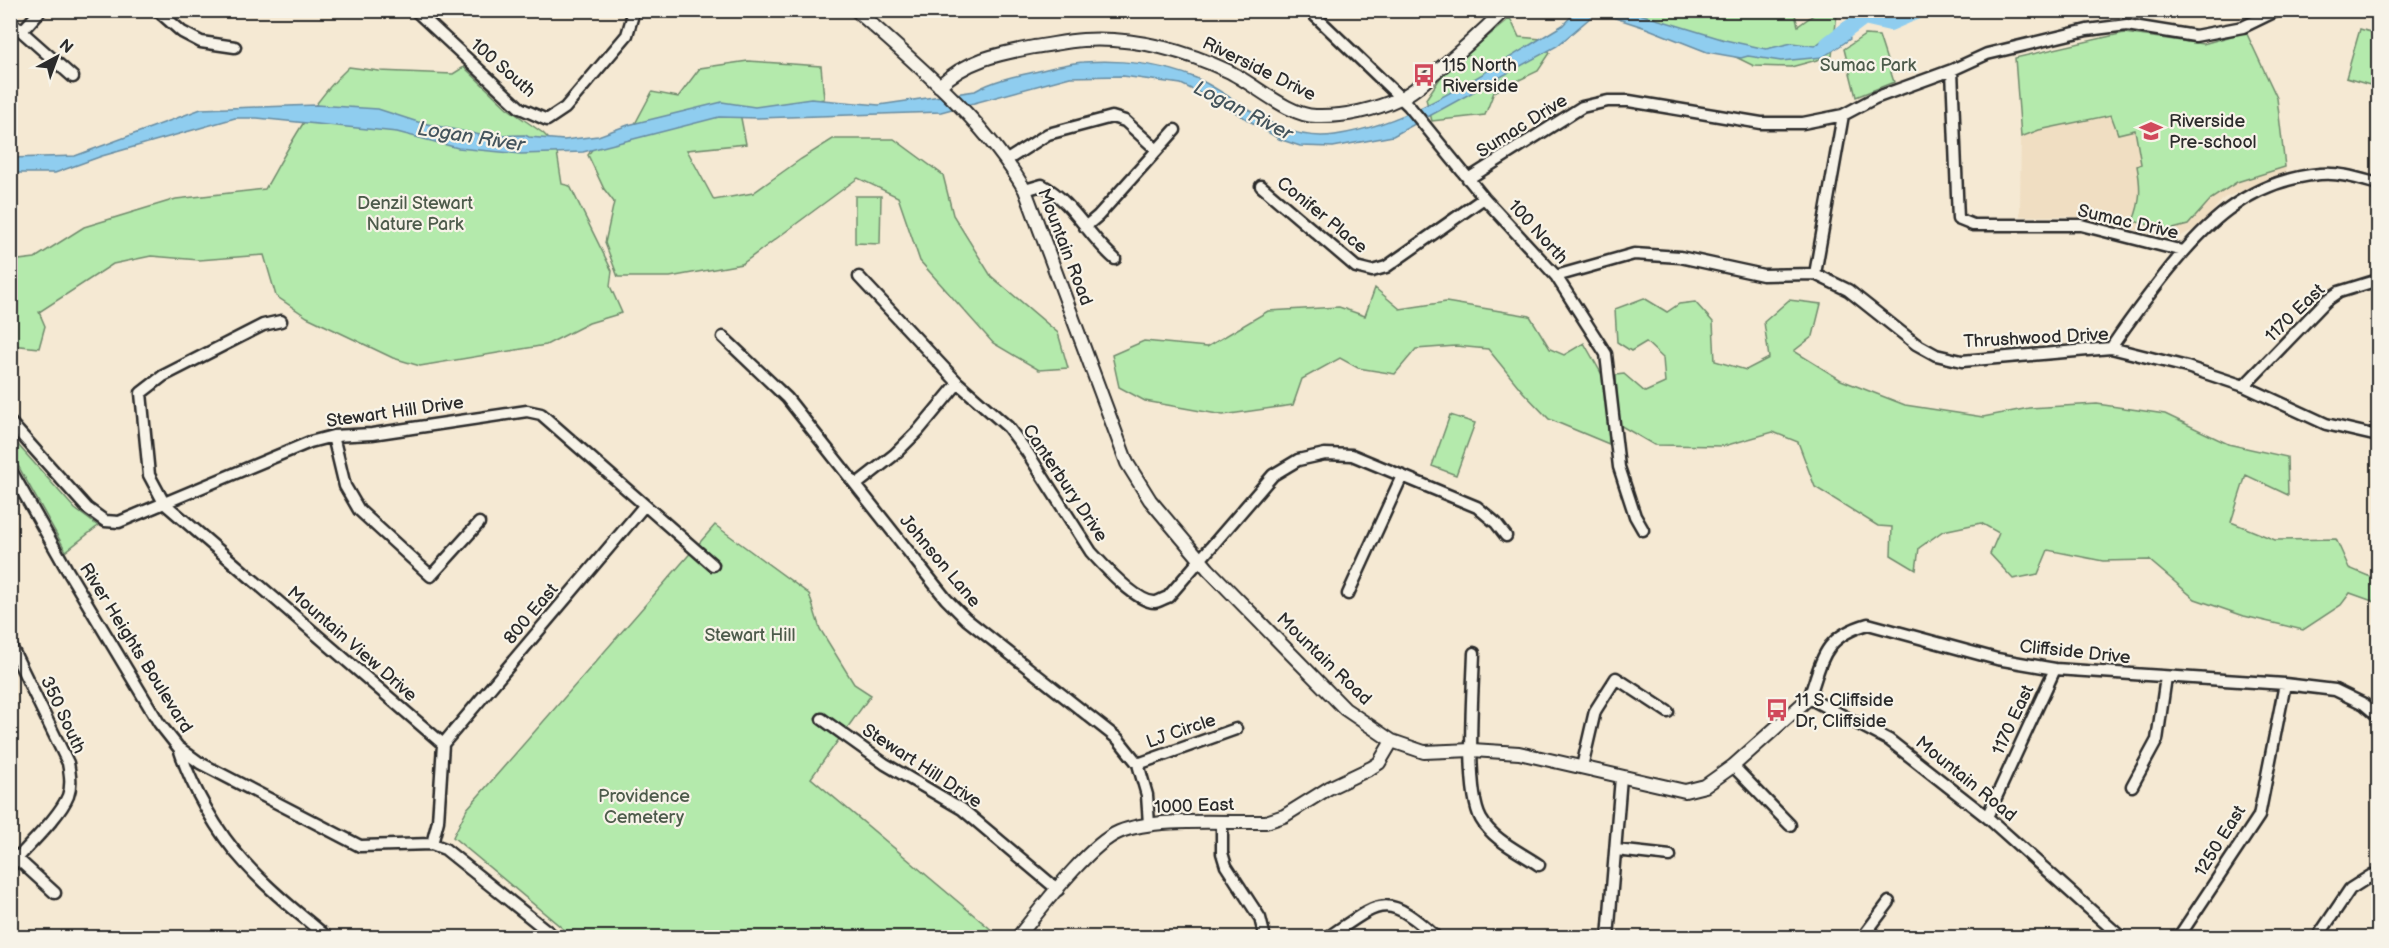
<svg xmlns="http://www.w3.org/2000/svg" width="2389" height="948" font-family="'Balsamiq Sans',sans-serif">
  <rect width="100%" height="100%" fill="#f5e9d3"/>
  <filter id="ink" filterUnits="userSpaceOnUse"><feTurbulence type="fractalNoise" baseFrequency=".0167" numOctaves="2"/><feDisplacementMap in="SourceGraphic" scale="12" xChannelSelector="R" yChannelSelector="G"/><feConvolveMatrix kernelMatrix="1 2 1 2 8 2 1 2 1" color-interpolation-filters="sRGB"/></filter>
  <g filter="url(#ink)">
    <path fill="#f0dec2" d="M 2246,32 L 2277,98 L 2286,173 L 2224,198 L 2199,227 L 2177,238 L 2068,216 L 2020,216 L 2021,124 L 2015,58 L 2124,33 L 2203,44 Z"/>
    <path fill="#b4eaac" stroke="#708a6c" stroke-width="1.5" d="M 1620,11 L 1794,11 L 1798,26 L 1816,13 L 1837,14 L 1832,56 L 1791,67 L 1754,66 L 1691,35 Z
      M 1510,18 L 1519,37 L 1542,39 L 1550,53 L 1538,71 L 1494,92 L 1485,115 L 1432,121 L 1426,99 L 1443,74 Z
      M 2360,29 L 2378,34 L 2378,55 L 2370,85 L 2346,78 Z
      M 2246,32 L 2277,98 L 2285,167 L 2237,182 L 2211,199 L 2188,225 L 2169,230 L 2133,221 C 2141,202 2141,187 2137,166 L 2141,164 L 2135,130 L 2118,134 L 2111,115 L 2039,130 L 2021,137 L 2015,58 L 2124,33 L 2203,44 Z
      M 1865,35 L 1879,36 L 1894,82 L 1856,97 L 1844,49 Z
      M 748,61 L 821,66 L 824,99 L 740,113 L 746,144 L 687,150 L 714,200 L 753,193 L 801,159 L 833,139 L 894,139 L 943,175 L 953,215 L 991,276 L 1058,333 L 1068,368 L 1039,370 L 993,343 L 920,261 L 898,197 L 858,178 L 742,264 L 670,277 L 618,277 L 605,243 L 614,202 L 604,189 L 588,155 L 598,141 L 629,135 L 652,92 L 678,97 L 700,68 Z
      M 349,67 L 379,71 L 453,74 L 464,67 L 507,108 L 543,133 L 556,146 L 562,184 L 570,186 L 612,271 L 610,286 L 622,313 L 589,323 L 546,345 L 420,366 L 393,358 L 307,317 L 276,296 L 264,255 L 199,260 L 151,256 L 113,264 L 39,312 L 45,326 L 39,348 L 11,345 L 11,261 L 35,258 L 84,227 L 176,199 L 265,189 C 289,147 312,101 349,67 Z
      M 855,196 L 881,196 L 880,244 L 855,243 Z
      M 1375,288 L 1400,309 L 1446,302 L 1530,316 L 1550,349 L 1564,355 L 1584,343 L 1605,380 L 1609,444 L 1549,419 L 1523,392 L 1488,349 L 1456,346 L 1416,349 L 1395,374 L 1358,368 L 1340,358 L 1302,379 L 1293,405 L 1223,415 L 1145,401 L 1119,387 L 1112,355 L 1144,341 L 1207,347 L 1268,311 L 1339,307 L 1365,316 Z
      M 1644,298 L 1667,312 L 1679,304 L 1695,302 L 1713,322 L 1715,361 L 1746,370 L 1769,358 L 1764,322 L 1789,300 L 1821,304 L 1813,336 L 1794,351 L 1841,380 L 1905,405 L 1983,417 L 2029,408 L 2097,404 L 2165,414 L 2228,444 L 2287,457 L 2288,495 L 2246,475 L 2231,522 L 2275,540 L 2336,539 L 2349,568 L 2378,580 L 2378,603 L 2350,593 L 2341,605 L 2303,630 L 2244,616 L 2195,599 L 2149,560 L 2103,561 L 2048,550 L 2038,574 L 2013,579 L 1990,554 L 1999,533 L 1981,523 L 1943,531 L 1919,548 L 1916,570 L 1891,555 L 1892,527 L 1878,526 L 1815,487 L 1798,442 L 1773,432 L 1724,446 L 1654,445 L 1618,424 L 1616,375 L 1624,374 L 1645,392 L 1665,383 L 1663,358 L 1646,342 L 1631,351 L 1617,342 L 1615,309 Z
      M 1450,415 L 1475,423 L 1456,475 L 1432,466 Z
      M 10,436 L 75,509 L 98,526 L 66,551 L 11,453 Z
      M 715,525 L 809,594 L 820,629 L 854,684 L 871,695 L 811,778 L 1000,937 L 573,937 L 453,837 L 467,809 Z"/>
    <path fill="#8fcdef" stroke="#678ca1" stroke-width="1.5" d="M 1576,11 L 1630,11 L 1725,40 L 1766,49 L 1792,43 L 1815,46 L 1844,23 L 1850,39 L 1823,57 L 1781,61 L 1748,56 L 1741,58 L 1707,52 L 1646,28 L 1597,12 L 1557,46 L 1393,136 L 1333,147 L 1300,146 L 1279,139 L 1222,104 L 1181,84 L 1123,76 L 1070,77 L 941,112 L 758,118 L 719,117 L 583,152 L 521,154 L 458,148 L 397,132 L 257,118 L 235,118 L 102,156 L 55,173 L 11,173 L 11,158 L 75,156 L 201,109 L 316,105 L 378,109 L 418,122 L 485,136 L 525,135 L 529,137 L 564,140 L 598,136 L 628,125 L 722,102 L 755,107 L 811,99 L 879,105 L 975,91 C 992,81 1011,77 1030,73 C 1048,69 1066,63 1084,62 C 1119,59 1163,64 1196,78 C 1244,100 1277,143 1335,135 C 1415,124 1495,65 1563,25 Z"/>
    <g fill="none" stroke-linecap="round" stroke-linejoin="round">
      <path stroke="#678ca1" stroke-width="3" d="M 1857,10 L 1864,17"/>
      <path stroke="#8fcdef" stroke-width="16" d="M 1828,44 L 1864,17 L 1890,23 L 1920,10"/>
      <g stroke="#2b2b2b" stroke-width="15">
        <path id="minor" d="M 157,10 L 182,32 L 201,42 L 235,47
          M 415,10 L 520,108 L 547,120 L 565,108 L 627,35 L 632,18 L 629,10
          M 1309,10 L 1409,106 L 1484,198 L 1556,276 L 1606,354 L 1619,467 L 1635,516 L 1643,530
          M 10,21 L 73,77
          M 22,31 L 41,10
          M 1952,70 L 1958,219 L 1973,225 L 2081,225 L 2183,251
          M 1007,160 L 1048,134 L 1112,117 L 1125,121 L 1157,150
          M 1468,179 L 1582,107 L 1608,101 L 1629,101 L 1761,123 L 1803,123 L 1843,115 L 1875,98 L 1952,70 L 1987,54 L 2087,30 L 2127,25 L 2195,36 L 2243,27 L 2278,10
          M 1261,186 L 1356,267 L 1372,271 L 1386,267 L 1484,198
          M 1025,190 L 1042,185 C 1072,201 1089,237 1115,259
          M 1085,227 L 1098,216 L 1175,130
          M 1815,274 L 1843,115
          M 1556,276 L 1634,254 L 1680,257 L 1763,275 L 1815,274 L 1848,290 L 1916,344 L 1936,355 L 1962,361 L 2111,348 L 2187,367 L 2244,386 L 2326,424 L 2378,436
          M 859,277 L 958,383 L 1008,427 L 1027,452 L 1091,552 C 1103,565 1137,603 1155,602 C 1158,602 1164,598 1168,597 L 1273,475 L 1298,460 L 1325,454 L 1352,455 L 1477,507 L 1496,523 L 1506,536
          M 281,321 L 263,325 L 163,376 L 141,393 L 149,475 L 164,503 L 443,744 L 438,821 L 432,844
          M 723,337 L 787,398 L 946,599 L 966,619 L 1118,739 L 1138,764 L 1147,795 L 1149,824
          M 2111,348 C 2126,325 2142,304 2159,282 C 2202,226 2246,181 2320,174 C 2340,172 2360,179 2378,184
          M 2244,386 L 2326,301 L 2339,292 L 2378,280
          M 10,422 L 87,508 L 105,521 L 119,522 L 310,442 L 333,436 L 372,434 L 527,411 L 541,414 L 713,565
          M 333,436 L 345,486 L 359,510 L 431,576 L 479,523
          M 10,469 L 66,568 L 159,723 L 178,747 L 200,763 L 360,846 L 432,844 L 445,849 L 556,938
          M 857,484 L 894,455 L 918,431 L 958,383
          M 1348,594 L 1402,476
          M 10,644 L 68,763 C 70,774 72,785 68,796 C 59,818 26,847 10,867
          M 1474,653 C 1473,689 1465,791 1481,819 C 1493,840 1520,852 1539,865
          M 822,719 L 885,764 L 962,809 L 1058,890
          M 443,744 L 644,506
          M 179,748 C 191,786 217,833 245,863 C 270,891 300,914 328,938
          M 1138,764 L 1236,729
          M 1733,766 L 1790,825
          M 1582,767 L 1595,711 L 1616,678 L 1668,712
          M 2132,786 L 2157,740 L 2166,677
          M 1987,817 L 2055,669
          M 1222,823 L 1222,853 L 1226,866 L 1260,918 L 1265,938
          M 1616,850 L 1670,856
          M 10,852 L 55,893
          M 1327,938 C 1380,902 1385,890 1437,938
          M 1608,938 L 1621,777
          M 1862,938 L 1889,902
          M 2122,938 L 1987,817 L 1889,740 L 1809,698 C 1823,658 1823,637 1868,624 L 1997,659 L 2055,669 L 2285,684 L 2335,690 L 2364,704 L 2378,716
          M 2178,938 L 2259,816 L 2285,684
          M 2317,938 L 2350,889 L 2372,875"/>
      </g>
      <g stroke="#2b2b2b" stroke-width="16">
        <path id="tertiary" d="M 856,10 C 918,66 982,117 1025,190 L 1127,463 L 1150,500 L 1208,569 L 1345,709 L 1392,741 L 1424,752 L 1472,750 L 1519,753 L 1685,791 L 1705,786 L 1733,766 L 1809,698
          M 939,86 C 967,60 997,54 1034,47 C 1050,45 1067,41 1083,40 C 1133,37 1183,50 1228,71 C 1253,83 1289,116 1316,116 C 1344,117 1375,110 1400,98 C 1412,93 1423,83 1433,74 C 1458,54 1481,33 1504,10
          M 1017,938 C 1040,910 1088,845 1119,832 C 1154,817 1226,823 1266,822 L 1284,816 L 1329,788 L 1371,768 L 1379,763 L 1392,741"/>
      </g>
      <use href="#minor" stroke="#f7f3e8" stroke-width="10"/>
      <use href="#tertiary" stroke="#f7f3e8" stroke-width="12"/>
    </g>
  </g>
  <defs>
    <g id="bus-bare" transform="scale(1.8)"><path d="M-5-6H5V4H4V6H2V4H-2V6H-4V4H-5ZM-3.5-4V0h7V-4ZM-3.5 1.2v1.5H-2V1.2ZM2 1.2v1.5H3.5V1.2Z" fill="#d1495b" stroke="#f7f3e8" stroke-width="2.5" paint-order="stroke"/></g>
    <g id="school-bare" transform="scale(1.8)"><path d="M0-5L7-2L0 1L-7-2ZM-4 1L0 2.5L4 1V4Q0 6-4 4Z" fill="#d1495b" stroke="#f7f3e8" stroke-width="2.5" paint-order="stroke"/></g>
  </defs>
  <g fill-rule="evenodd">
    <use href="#bus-bare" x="1424" y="75"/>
    <use href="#school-bare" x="2151" y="131"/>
    <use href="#bus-bare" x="1777" y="710"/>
  </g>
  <g text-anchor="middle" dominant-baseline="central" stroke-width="4.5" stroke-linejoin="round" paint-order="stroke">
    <g font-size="18" fill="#2b2b2b" stroke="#f7f3e8" text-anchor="start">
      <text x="1442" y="65">115 North<tspan x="1442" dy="21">Riverside</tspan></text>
      <text x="2169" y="121">Riverside<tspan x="2169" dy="21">Pre-school</tspan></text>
      <text x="1795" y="700">11 S Cliffside<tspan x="1795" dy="21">Dr, Cliffside</tspan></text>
    </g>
    <g font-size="18" fill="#4d5b4b" stroke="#f7f3e8">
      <text x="1868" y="65">Sumac Park</text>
      <text x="415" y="203">Denzil Stewart<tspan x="415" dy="21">Nature Park</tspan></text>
      <text x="750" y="635">Stewart Hill</text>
      <text x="644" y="796">Providence<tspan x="644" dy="21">Cemetery</tspan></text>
    </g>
    <g font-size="18" fill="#2b2b2b" stroke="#f7f3e8">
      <text transform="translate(503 68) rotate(41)">100 South</text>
      <text transform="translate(1259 69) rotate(26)">Riverside Drive</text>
      <text transform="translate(1522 126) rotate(-32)">Sumac Drive</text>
      <text transform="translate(1322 215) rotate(39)">Conifer Place</text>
      <text transform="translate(2128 222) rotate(13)">Sumac Drive</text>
      <text transform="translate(1538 232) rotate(48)">100 North</text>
      <text transform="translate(1065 247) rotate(69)">Mountain Road</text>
      <text transform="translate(2295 313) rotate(-44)">1170 East</text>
      <text transform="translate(2036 338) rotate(-3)">Thrushwood Drive</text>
      <text transform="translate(395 412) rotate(-8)">Stewart Hill Drive</text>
      <text transform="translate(1065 483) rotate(56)">Canterbury Drive</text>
      <text transform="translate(940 561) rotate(50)">Johnson Lane</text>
      <text transform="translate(531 614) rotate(-50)">800 East</text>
      <text transform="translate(352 644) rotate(41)">Mountain View Drive</text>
      <text transform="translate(136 648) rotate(58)">River Heights Boulevard</text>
      <text transform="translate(2075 652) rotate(6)">Cliffside Drive</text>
      <text transform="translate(1324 659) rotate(44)">Mountain Road</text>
      <text transform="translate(63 715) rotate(65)">350 South</text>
      <text transform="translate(2013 720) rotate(-65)">1170 East</text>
      <text transform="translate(1181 731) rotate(-19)">LJ Circle</text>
      <text transform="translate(922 766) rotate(33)">Stewart Hill Drive</text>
      <text transform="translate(1966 779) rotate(39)">Mountain Road</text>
      <text transform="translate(1194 806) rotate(-2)">1000 East</text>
      <text transform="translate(2220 841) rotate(-58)">1250 East</text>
    </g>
    <g font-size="20" font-style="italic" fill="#44545c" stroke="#f7f3e8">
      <text transform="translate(1243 111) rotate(27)">Logan River</text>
      <text transform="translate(471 137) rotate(9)">Logan River</text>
    </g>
  </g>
  <rect width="2389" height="948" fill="none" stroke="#f7f3e8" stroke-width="36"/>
  <rect x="18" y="18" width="2353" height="912" fill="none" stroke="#2b2b2b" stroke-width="2" filter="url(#ink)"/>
  <g transform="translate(57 57) rotate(41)" stroke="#f7f3e8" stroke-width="4.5" paint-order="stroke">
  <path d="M0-4.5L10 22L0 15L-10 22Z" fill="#2b2b2b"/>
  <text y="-9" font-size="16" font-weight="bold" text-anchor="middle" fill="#2b2b2b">N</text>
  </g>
</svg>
